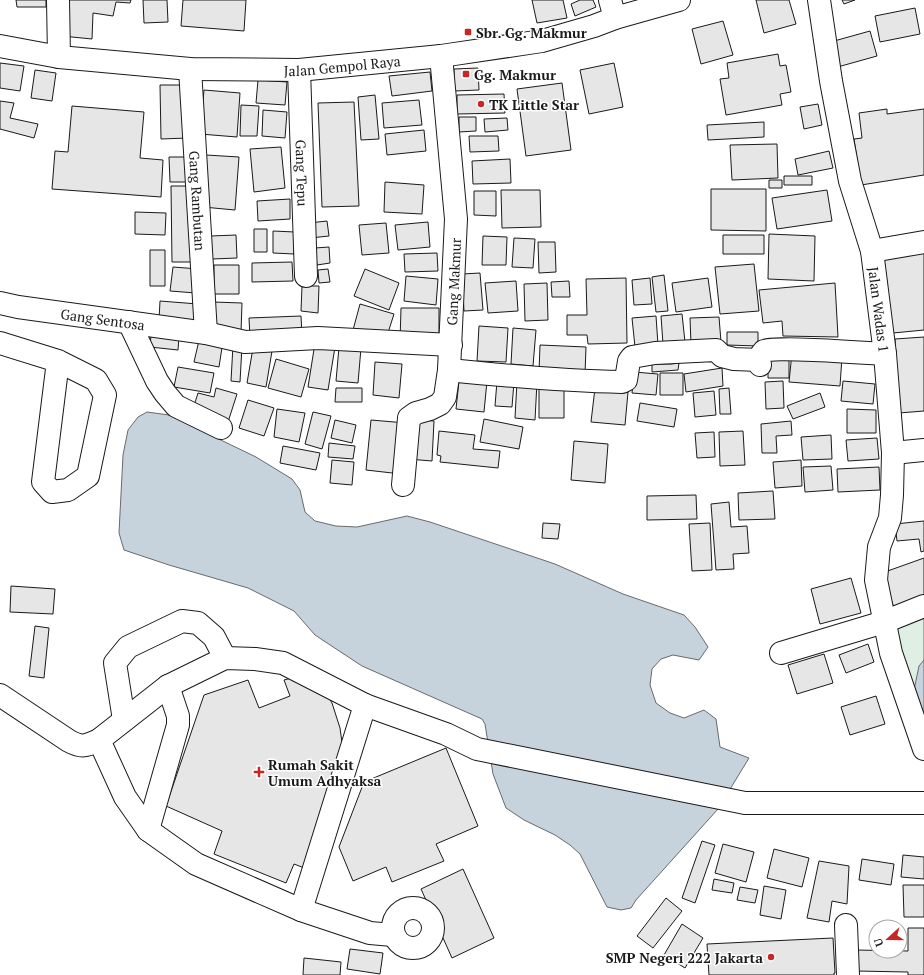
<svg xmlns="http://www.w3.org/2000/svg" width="924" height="975" font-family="'PT Serif',serif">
  <rect width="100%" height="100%" fill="#fff"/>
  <path fill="#e0efe3" stroke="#6a6a6a" d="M 924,607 L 924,750 L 878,620 Z"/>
  <path fill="#c6d2dc" stroke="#6a6a6a" d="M 147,412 L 169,415 L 256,457 L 292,479 L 300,490 L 305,512 L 315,521 L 336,526 L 357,527 L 407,516 L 430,522 L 555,564 L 623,594 L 684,615 L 695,627 L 708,647 L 699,660 L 673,655 L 661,659 L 652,669 L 650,685 L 656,703 L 670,713 L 684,718 L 704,710 L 716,719 L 720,747 L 749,758 L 718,809 L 636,900 L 631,908 L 621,910 L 607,907 L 580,854 L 570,845 L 555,835 L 524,820 L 506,808 L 493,774 L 485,724 L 482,719 L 362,666 L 315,635 L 294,611 L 248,588 L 169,565 L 124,550 L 119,533 L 123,455 L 128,430 L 138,417 Z
    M 924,660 L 924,725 L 919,719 L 923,711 L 914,690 L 919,666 Z"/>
  <path fill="#e6e6e6" stroke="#1a1a1a" d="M 16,0 L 46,0 L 46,7 L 17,7 Z
    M 62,0 L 131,0 L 130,3 L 116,2 L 113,16 L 93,13 L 92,39 L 62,36 Z
    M 143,0 L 167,0 L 168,22 L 144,23 Z
    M 183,0 L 246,0 L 244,31 L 181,26 Z
    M 532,0 L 563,0 L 567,18 L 537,23 Z
    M 580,0 L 593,0 L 596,7 L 575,16 L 571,4 Z
    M 756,0 L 789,0 L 796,24 L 764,33 Z
    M 842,0 L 855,0 L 844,4 Z
    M 915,8 L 920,34 L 880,42 L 875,16 Z
    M 723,21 L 733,55 L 701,64 L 692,29 Z
    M 870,31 L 877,56 L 834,68 L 827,43 Z
    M 778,54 L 780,66 L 786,65 L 791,92 L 780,94 L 782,105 L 726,115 L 720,79 L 729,78 L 727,63 Z
    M 0,63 L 24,66 L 20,91 L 0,88 Z
    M 614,63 L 623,107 L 589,114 L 580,70 Z
    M 478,68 L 479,90 L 454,91 L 454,69 Z
    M 35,70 L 56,73 L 52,101 L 31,98 Z
    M 430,72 L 432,91 L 392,96 L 389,76 Z
    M 258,80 L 287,82 L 285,105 L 256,103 Z
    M 562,83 L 571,150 L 526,156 L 517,89 Z
    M 160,85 L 186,85 L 187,138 L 161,139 Z
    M 204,90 L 240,93 L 237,137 L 200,134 Z
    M 504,94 L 505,113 L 457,114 L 457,95 Z
    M 375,95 L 379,139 L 361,140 L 358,97 Z
    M 419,100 L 422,125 L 384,128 L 382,103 Z
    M 0,101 L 14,103 L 10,118 L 38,124 L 34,138 L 0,129 Z
    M 354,102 L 359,206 L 322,207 L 318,103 Z
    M 818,104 L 822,125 L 804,129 L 800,107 Z
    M 241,105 L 259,106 L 257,136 L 240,136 Z
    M 72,106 L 144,112 L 140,158 L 163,160 L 161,197 L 52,189 L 55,151 L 68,152 Z
    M 887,109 L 887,114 L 924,109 L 924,175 L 861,185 L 854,139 L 862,138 L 859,113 Z
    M 263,110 L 287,112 L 285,138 L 262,136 Z
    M 459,117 L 476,117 L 476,131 L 459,132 Z
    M 507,118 L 508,130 L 485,132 L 484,119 Z
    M 764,122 L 764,137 L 708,140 L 707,125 Z
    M 424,130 L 426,151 L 387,155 L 385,134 Z
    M 469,136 L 498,136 L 499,151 L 470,152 Z
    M 777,144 L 778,178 L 732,180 L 730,145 Z
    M 281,147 L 285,188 L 254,192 L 250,149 Z
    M 829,151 L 833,168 L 798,175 L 795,159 Z
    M 206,155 L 239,157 L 235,210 L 203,207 Z
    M 169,157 L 187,157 L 187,182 L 170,182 Z
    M 510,159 L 511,183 L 473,184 L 472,161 Z
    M 784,176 L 812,176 L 812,185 L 784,185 Z
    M 769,180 L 782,180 L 782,188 L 769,188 Z
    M 385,182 L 424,185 L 422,214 L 384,212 Z
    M 171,186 L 190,186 L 191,262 L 172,262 Z
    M 711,189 L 766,189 L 766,231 L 711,230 Z
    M 501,190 L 540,190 L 541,227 L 502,228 Z
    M 827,190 L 832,221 L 777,229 L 772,198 Z
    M 474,191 L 496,191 L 496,216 L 474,215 Z
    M 290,199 L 290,219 L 258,221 L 257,201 Z
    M 135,212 L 166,213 L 165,235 L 135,234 Z
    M 327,221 L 329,236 L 310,238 L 309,223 Z
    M 428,222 L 430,247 L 398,250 L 395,225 Z
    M 386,223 L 389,253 L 362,255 L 359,225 Z
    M 254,229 L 267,229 L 267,252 L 254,252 Z
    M 273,231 L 295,232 L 294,254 L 273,253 Z
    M 769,234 L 815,236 L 814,281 L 768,279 Z
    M 236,235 L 237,258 L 212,259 L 211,236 Z
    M 723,235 L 764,235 L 764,254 L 723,254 Z
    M 483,236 L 507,237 L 506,265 L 482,265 Z
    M 514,238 L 535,239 L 533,268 L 512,267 Z
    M 538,242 L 555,242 L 556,272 L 539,273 Z
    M 329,247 L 330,263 L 317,265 L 315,248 Z
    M 150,250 L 165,250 L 165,286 L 150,286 Z
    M 437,253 L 438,271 L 405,272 L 404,254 Z
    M 924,253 L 924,330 L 893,333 L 884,258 Z
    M 292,262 L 293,281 L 252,282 L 252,263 Z
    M 754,264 L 759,311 L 720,314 L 715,267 Z
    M 214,265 L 239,265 L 239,294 L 214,294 Z
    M 173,267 L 199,269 L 196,293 L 170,291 Z
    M 328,269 L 330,282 L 319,283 L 318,270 Z
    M 365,269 L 399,283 L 389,310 L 354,296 Z
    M 480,273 L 483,310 L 464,311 L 462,274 Z
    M 664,275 L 668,311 L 656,312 L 652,277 Z
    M 406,276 L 438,279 L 436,305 L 404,301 Z
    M 626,278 L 627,343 L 588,344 L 587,335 L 567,335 L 567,315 L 587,315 L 586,279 Z
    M 650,278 L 652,304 L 634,305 L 632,280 Z
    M 708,278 L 712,307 L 676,312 L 672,283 Z
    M 516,281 L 518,311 L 488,313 L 485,283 Z
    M 569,281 L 570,297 L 552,297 L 551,282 Z
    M 547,283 L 548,320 L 525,321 L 524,284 Z
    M 835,283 L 838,337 L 783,336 L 782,321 L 763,323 L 759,290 Z
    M 302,286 L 319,286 L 318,313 L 301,311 Z
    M 160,301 L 198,304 L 197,322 L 159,320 Z
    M 213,302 L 242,303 L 241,332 L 212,331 Z
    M 360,304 L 394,314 L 386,339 L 353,330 Z
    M 401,308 L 439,308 L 439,342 L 400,341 Z
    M 682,314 L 685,342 L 663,344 L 661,316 Z
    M 301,316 L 302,335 L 250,338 L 249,318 Z
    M 656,316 L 658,345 L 635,347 L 632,318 Z
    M 719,317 L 721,342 L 691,344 L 690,318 Z
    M 479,326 L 508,328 L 506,362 L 477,361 Z
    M 513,328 L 536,330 L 533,366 L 511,364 Z
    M 727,332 L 758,332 L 758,346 L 727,345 Z
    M 151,335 L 179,337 L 178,350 L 150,347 Z
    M 200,336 L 223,341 L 219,367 L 194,362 Z
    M 924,337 L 924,411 L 899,413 L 895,339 Z
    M 315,343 L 335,347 L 328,390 L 308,387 Z
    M 233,345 L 242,346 L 240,382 L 231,381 Z
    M 540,345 L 586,347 L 585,374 L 539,372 Z
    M 339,347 L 361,348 L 358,383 L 336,381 Z
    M 253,348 L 272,351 L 266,387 L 247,383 Z
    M 768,352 L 789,352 L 789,378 L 768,378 Z
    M 792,353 L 842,357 L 840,386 L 789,382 Z
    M 276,359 L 309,369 L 301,397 L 268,388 Z
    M 375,362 L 402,364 L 399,398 L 373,395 Z
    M 679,363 L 678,370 L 652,372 L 652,364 L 671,364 Z
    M 178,367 L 214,373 L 210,393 L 174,387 Z
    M 722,368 L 723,386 L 686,392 L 684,374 Z
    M 634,372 L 658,374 L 656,395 L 632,393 Z
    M 660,373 L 683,373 L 683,395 L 660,395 Z
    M 459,381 L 487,381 L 484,412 L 456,409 Z
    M 497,381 L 514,382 L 512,407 L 495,406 Z
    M 517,381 L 537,382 L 535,420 L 515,418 Z
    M 783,381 L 784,408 L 766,409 L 765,382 Z
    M 843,381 L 875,384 L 873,404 L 841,401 Z
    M 539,386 L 564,386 L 564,418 L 539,418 Z
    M 216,388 L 237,394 L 228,422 L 192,412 L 198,393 L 214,397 Z
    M 336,388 L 362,388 L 362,402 L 335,402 Z
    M 595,388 L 628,392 L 625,425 L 591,422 Z
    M 729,388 L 731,414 L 720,414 L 719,389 Z
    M 714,391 L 716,415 L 695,417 L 693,393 Z
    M 820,393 L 825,407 L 793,419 L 787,406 Z
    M 248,400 L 274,408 L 264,436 L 239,428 Z
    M 640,403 L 677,409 L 674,427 L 637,421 Z
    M 277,409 L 305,413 L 299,442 L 274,437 Z
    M 847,409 L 876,410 L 876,433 L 847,433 Z
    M 313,412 L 331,416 L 322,449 L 305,444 Z
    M 410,419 L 434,421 L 432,461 L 408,459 Z
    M 484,419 L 523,427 L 519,449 L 480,442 Z
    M 335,420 L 356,425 L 352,443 L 331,438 Z
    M 371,420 L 406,423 L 401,474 L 366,470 Z
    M 791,421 L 792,435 L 776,436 L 777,453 L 762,453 L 761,424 Z
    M 439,431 L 475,435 L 473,449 L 500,451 L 498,468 L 440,462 L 441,456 L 437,455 Z
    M 743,431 L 745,465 L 720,466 L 719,432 Z
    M 714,432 L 715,457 L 697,458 L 695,433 Z
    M 831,435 L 832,459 L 803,460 L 801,437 Z
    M 877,438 L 879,459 L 848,461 L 846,440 Z
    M 574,441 L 608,444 L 605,483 L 571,480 Z
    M 329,443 L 355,446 L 353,459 L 328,457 Z
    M 283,446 L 320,453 L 316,470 L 280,463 Z
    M 332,460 L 354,462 L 352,485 L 330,483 Z
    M 801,460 L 802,486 L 775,488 L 773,462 Z
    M 831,466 L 833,490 L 805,492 L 803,467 Z
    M 879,467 L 880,490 L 838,492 L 837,469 Z
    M 773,491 L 775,519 L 739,520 L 738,493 Z
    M 696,495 L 697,519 L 647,520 L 647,496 Z
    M 729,502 L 731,527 L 747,526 L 749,553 L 733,554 L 734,569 L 716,570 L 711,504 Z
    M 924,521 L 924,551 L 921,552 L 919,539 L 897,541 L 895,524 Z
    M 543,523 L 560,524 L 558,539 L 542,538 Z
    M 710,523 L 712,570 L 692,571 L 689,524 Z
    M 924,558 L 924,598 L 894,608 L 882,573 Z
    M 851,578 L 861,613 L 820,624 L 811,589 Z
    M 11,586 L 55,589 L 53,614 L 10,612 Z
    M 35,626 L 49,628 L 44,678 L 29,676 Z
    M 868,644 L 874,662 L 846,673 L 839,655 Z
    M 824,654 L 833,683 L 797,694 L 788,665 Z
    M 299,676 L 324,690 L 332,703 L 340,728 L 343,750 L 307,869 L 294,864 L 286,883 L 214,854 L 222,831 L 166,806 L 204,695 L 248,680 L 259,708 L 290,696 L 284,680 Z
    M 876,696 L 885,724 L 850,735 L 841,707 Z
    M 446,748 L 478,826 L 436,844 L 444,861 L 392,882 L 386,867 L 353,881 L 339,847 L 364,782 Z
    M 702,841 L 715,845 L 695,903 L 682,898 Z
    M 723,844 L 754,852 L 746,882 L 715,873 Z
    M 774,849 L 809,858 L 802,887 L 767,878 Z
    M 903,855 L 924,857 L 924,879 L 901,877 Z
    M 862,859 L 894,864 L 891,885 L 859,880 Z
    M 819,861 L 849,866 L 847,904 L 832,901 L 829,922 L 807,918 Z
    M 463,869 L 494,938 L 452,958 L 421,889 Z
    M 714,879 L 734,883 L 732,893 L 712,890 Z
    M 903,885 L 924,885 L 924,917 L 904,917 Z
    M 764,886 L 786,890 L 781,919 L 760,915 Z
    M 740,887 L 758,890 L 755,903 L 737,900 Z
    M 666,898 L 682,911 L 653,948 L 637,936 Z
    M 682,924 L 703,938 L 685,968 L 664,955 Z
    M 908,928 L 924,928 L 924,975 L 908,975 L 908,972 L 856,971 L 856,950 L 908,951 Z
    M 833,938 L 835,973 L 834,973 L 834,975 L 709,975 L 707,944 Z
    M 350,949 L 383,953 L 380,974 L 347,969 Z
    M 304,958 L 341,962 L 340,975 L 303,975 Z"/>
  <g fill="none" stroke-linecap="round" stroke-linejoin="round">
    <g stroke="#1a1a1a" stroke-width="24">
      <g id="minor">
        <path d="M 58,0 L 59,57"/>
        <path d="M 610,0 L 615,18"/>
        <path id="s1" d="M 819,0 L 831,81 L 850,181 L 872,251 L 885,354 L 893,453 L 892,495 L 890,518 L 879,547 L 876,580 L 891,653 L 924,749"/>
        <path id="s2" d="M 190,69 L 206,333"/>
        <path id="s3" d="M 299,70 L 306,276"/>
        <path d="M 872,251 L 924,242"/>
        <path id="s4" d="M 0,303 L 18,307 L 206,333 L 245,342 L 318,338 L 451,345"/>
        <path d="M 129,322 L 157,381 L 165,393 L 176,406 L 221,428"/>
        <path d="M 0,343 L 58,361 L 96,380 L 105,395 L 88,476 L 68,490 L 52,492 L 43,482 L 58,361"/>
        <path d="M 760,365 C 759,360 760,355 764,351 C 772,346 869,353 885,354"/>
        <path d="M 449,370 C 507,376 564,381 622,382 L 626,380 L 629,361 L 632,357 L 655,353 L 716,350 L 722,356 L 734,359 L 759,360"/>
        <path d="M 893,453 L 924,450"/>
        <path id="s5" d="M 403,485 L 409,418 L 416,413 L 430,409 L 440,404 L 445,397 L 449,370 L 456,219 L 441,56"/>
        <path d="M 781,653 L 884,622 L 924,606"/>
        <path d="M 0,695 L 69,741 C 82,748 86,746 99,740 L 168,686 L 225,658 L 255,659 L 283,663 L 365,705 L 446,734 L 477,749 L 745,803 L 924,803"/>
        <path d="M 124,720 L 115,663 L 128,647 L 182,621 L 198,623 L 214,637 L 225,658"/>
        <path d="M 99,740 L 125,797 L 148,830 L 196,864 L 301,910 L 370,933 L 393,935"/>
        <path d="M 148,830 L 178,725 L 178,716 L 168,686"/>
        <circle cx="413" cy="928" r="20"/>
        <path d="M 301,910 L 365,705"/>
        <path d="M 846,925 L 848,975"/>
      </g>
    </g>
    <g stroke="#1a1a1a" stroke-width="24">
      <g id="major">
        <path id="s6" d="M 0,46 L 59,57 L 190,69 L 299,70 L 441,56 L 542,41 L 594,26 L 615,18 L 679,0"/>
      </g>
    </g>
    <use href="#minor" stroke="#fff" stroke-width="22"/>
    <use href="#major" stroke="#fff" stroke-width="22"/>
  </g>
  <g fill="#c62828" stroke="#fff" stroke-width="1.5">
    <rect x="464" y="28" width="8" height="8" rx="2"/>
    <rect x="462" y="70" width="8" height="8" rx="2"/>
    <circle cx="481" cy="104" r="4"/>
    <path d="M257 766h4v4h4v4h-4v4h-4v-4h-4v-4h4z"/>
    <circle cx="771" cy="957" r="4"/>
  </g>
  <g text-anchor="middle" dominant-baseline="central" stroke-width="3" stroke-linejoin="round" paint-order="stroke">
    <g font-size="14" font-weight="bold" fill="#1a1a1a" stroke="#fff" text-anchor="start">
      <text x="476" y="32">Sbr. Gg. Makmur</text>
      <text x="474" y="74">Gg. Makmur</text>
      <text x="489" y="104">TK Little Star</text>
      <text x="268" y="764">Rumah Sakit<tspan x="268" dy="16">Umum Adhyaksa</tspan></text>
      <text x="763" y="957" text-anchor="end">SMP Negeri 222 Jakarta</text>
    </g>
    <g font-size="14" fill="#1a1a1a" stroke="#fff">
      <text stroke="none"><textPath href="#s6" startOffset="344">Jalan Gempol Raya</textPath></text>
      <text stroke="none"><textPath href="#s3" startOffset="103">Gang Tepu</textPath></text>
      <text stroke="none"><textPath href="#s2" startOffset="132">Gang Rambutan</textPath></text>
      <text stroke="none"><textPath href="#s5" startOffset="226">Gang Makmur</textPath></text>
      <text stroke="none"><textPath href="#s1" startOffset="316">Jalan Wadas 1</textPath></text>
      <text stroke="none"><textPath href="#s4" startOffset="104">Gang Sentosa</textPath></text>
    </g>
  </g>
  <g transform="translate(888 939) rotate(249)"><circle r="19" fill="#ffffff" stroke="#a3a3a3"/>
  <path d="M0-3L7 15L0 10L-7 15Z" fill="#c62828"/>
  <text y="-6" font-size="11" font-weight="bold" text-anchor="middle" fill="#1a1a1a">U</text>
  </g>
</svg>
